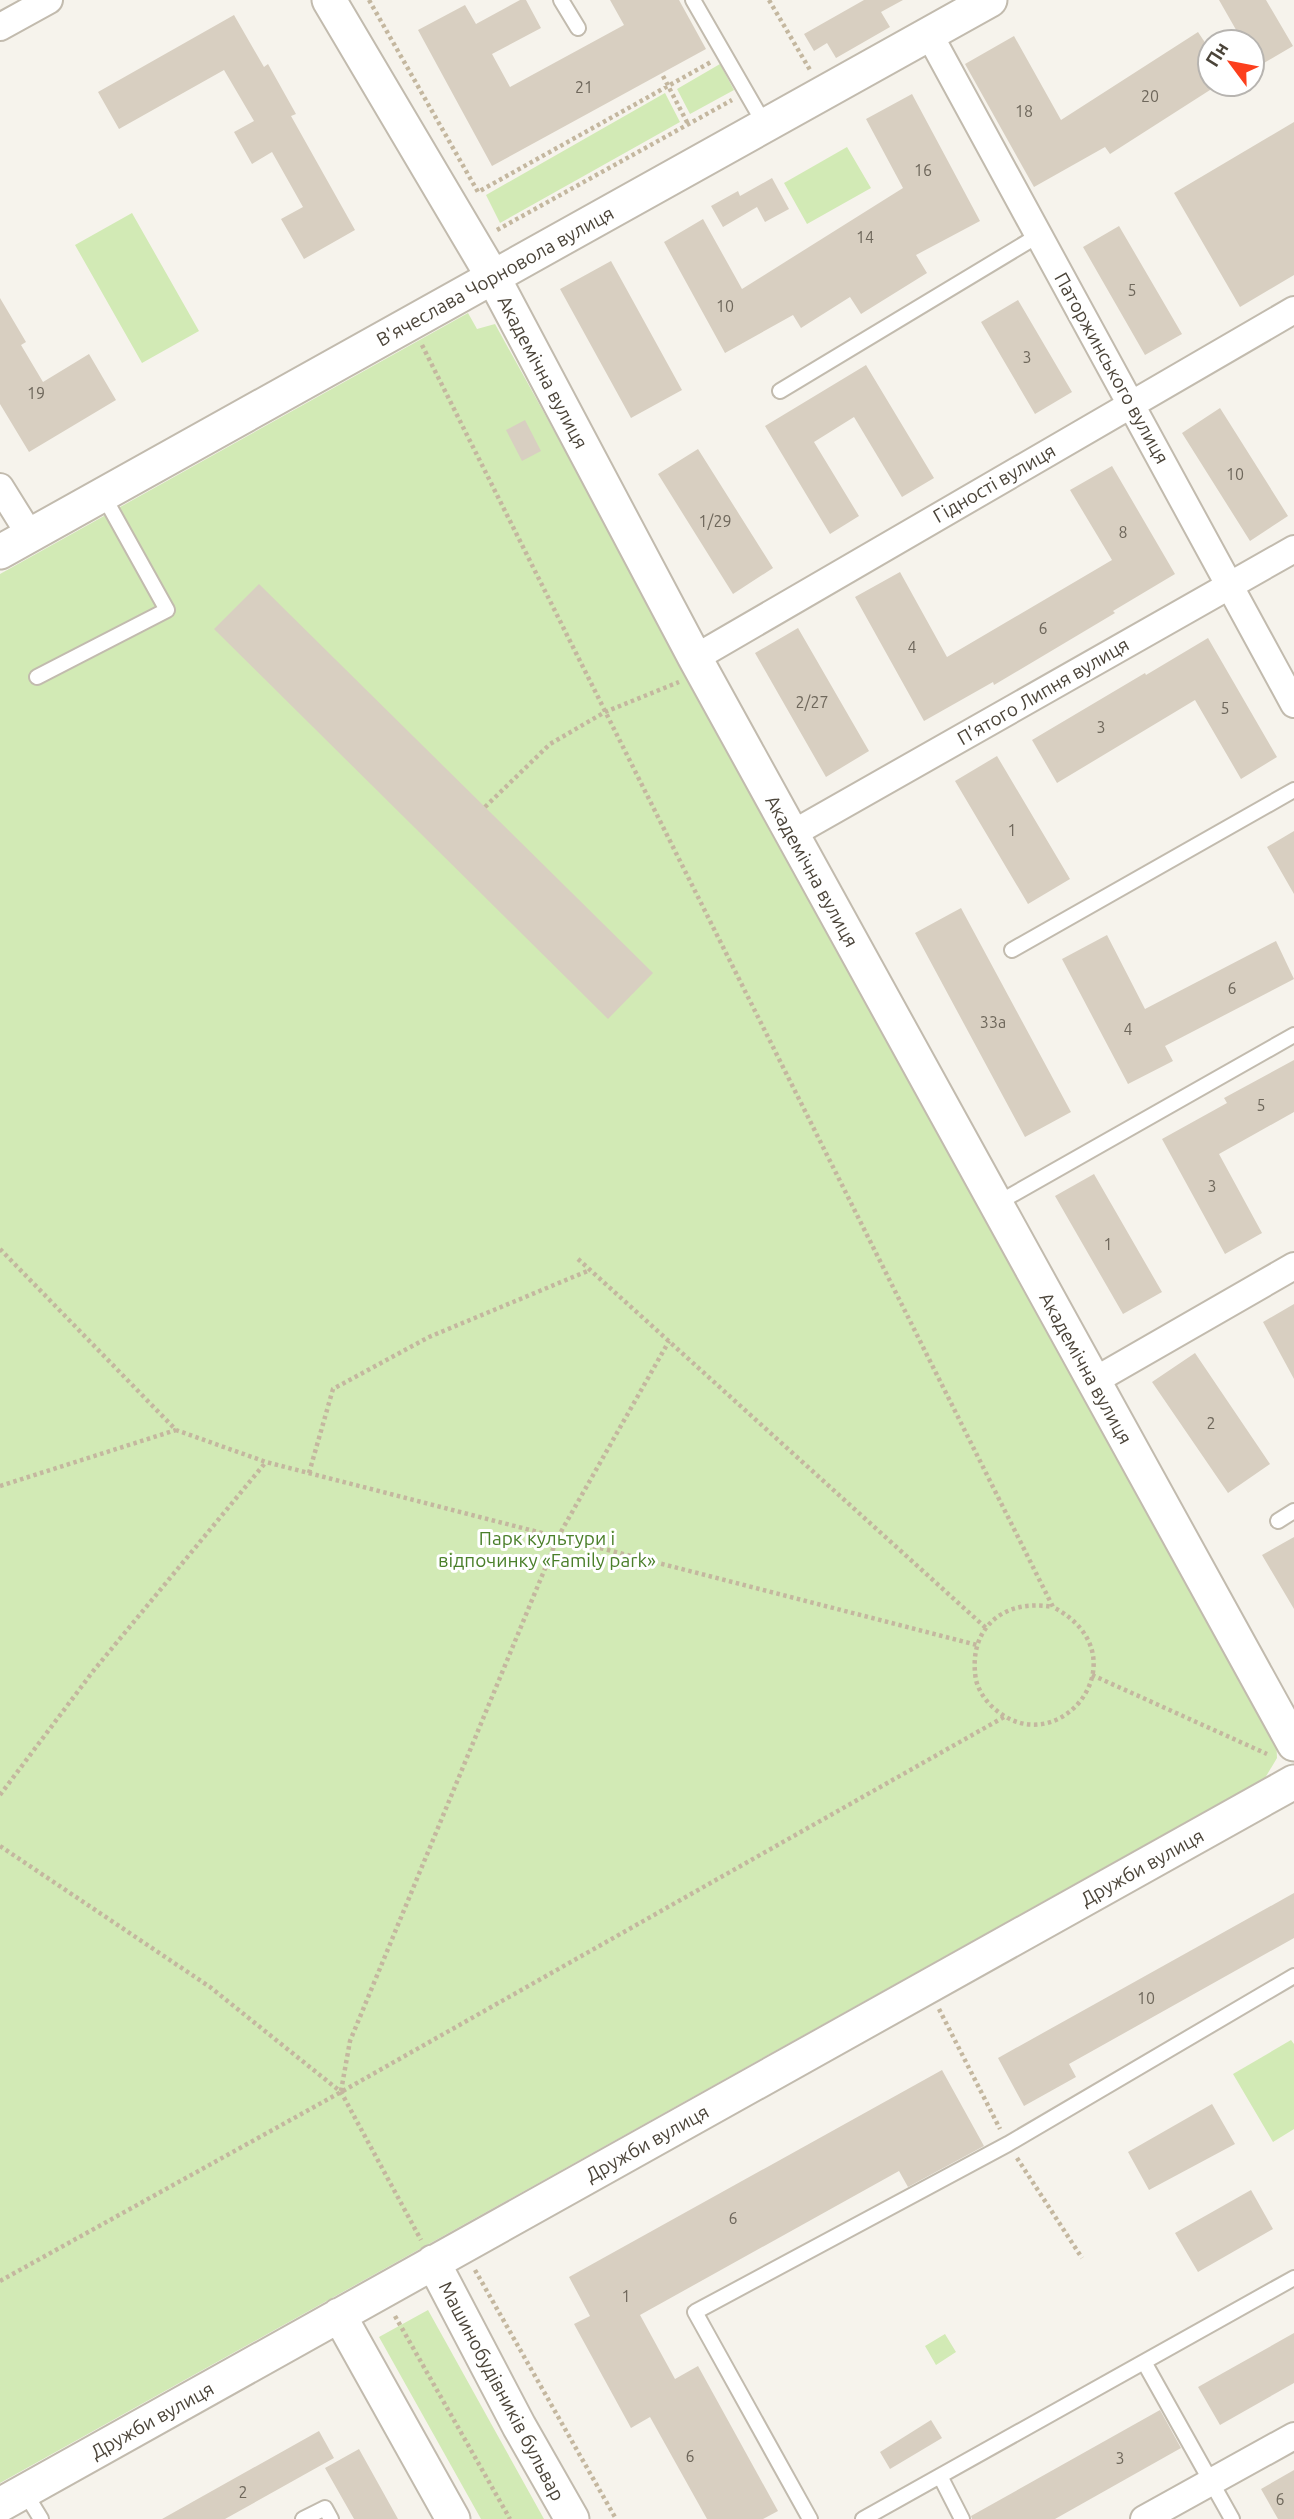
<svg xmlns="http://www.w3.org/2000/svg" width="1294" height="2519" font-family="Ubuntu,sans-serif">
  <rect width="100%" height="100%" fill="#f6f3ec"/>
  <path fill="#d2eab5" d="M 720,64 L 734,90 L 690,114 L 677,89 Z
    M 665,93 L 680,122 L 500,223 L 486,195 Z
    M 847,147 L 871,188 L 807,224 L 784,183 Z
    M 132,213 L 199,331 L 142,363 L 75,245 Z
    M 468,313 L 477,329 L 495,324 L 1276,1737 L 1277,1758 L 1265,1778 L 0,2483 L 0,574 Z
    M 1291,2040 L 1294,2044 L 1294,2129 L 1273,2142 L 1233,2074 Z
    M 428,2310 L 544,2519 L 481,2519 L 379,2337 Z
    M 945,2334 L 956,2352 L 936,2365 L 925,2346 Z"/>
  <path fill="#d8cfc1" d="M 520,0 L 526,0 L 541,28 L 492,54 L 510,87 L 624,25 L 610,0 L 679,0 L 706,49 L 492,166 L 418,30 L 465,5 L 476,24 Z
    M 864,0 L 903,0 L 881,12 L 890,27 L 836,58 L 827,43 L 814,51 L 804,34 Z
    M 1219,0 L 1266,0 L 1293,46 L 1252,70 L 1252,42 L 1243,42 Z
    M 234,15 L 264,67 L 268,64 L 296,114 L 291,116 L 355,230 L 304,259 L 281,219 L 303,207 L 272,152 L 252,164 L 234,132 L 254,121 L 224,70 L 119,129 L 98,92 Z
    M 1198,32 L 1210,50 L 1210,90 L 1110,154 L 1105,147 L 1034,187 L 965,64 L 1014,36 L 1061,120 Z
    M 912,94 L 980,221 L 916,255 L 927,273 L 861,314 L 850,297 L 801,328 L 793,315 L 725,353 L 664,242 L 703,219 L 742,289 L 903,188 L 866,119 Z
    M 1294,122 L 1294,275 L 1240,307 L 1174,193 Z
    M 772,178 L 789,209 L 765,222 L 757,207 L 723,227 L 711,206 L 738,191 L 740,196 Z
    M 1119,226 L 1182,334 L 1145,355 L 1083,247 Z
    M 611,261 L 682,390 L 631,418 L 560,289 Z
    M 0,298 L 26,342 L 21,345 L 43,382 L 89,354 L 116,400 L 29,452 L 0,404 Z
    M 1018,300 L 1072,392 L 1035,414 L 981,322 Z
    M 866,365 L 934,478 L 902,497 L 854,417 L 814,442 L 859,516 L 830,534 L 765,426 Z
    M 1220,408 L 1288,516 L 1250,541 L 1182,433 Z
    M 525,420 L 541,451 L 522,461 L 506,430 Z
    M 698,449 L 773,568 L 733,594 L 658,474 Z
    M 1112,466 L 1175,574 L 1113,611 L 1115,613 L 994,685 L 993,682 L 924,721 L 855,597 L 900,572 L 947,657 L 1112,560 L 1070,490 Z
    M 259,584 L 653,973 L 608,1019 L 214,629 Z
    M 798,628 L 869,751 L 826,777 L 755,653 Z
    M 1208,638 L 1277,757 L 1241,779 L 1195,700 L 1057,783 L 1032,740 L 1145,673 L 1146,675 Z
    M 997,756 L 1070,879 L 1028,904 L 955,781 Z
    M 1294,831 L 1294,894 L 1267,847 Z
    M 961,908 L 1071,1112 L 1025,1137 L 915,933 Z
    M 1107,935 L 1145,1009 L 1276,941 L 1294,979 L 1165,1046 L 1173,1061 L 1128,1084 L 1062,959 Z
    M 1294,1060 L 1294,1112 L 1219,1154 L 1262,1233 L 1225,1254 L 1162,1139 L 1227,1103 L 1224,1098 Z
    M 1094,1174 L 1162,1292 L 1123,1314 L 1055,1196 Z
    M 1294,1304 L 1294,1379 L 1263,1322 Z
    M 1195,1353 L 1270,1464 L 1228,1493 L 1152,1382 Z
    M 1294,1537 L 1294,1609 L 1262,1555 Z
    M 1294,1893 L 1294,1938 L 1069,2064 L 1076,2077 L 1024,2106 L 998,2058 Z
    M 942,2070 L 984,2146 L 908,2187 L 899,2171 L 640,2315 L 675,2379 L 698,2366 L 778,2511 L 763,2519 L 707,2519 L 650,2417 L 631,2428 L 574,2324 L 590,2316 L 569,2277 Z
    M 1212,2104 L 1235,2144 L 1149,2190 L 1128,2152 Z
    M 1251,2190 L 1273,2229 L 1198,2272 L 1175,2233 Z
    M 1294,2333 L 1294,2383 L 1220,2425 L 1198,2387 Z
    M 1160,2410 L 1181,2448 L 1055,2519 L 972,2519 L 971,2516 Z
    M 931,2420 L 942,2438 L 890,2469 L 880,2452 Z
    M 319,2431 L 334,2458 L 225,2519 L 162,2519 Z
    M 359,2449 L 398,2519 L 354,2519 L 325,2468 Z
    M 1294,2470 L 1294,2519 L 1278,2519 L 1261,2489 Z"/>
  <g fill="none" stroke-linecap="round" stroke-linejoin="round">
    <g stroke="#c2bbae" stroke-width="18">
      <path id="service" d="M 561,0 L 578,28
        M 693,0 L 765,125
        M 780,391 L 1039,235
        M 37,677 L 167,610 L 103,495
        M 1012,950 L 1294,790
        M 996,1204 L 1294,1035
        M 1278,1521 L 1294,1511
        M 1144,2362 L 1232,2519
        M 940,2476 L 962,2519
        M 24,2491 L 41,2519
        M 303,2519 L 325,2508 L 331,2519
        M 810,2519 L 695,2312 L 1008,2144 L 1294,1976
        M 863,2519 L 1294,2278"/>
    </g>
    <g stroke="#c2bbae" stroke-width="30">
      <path id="minor" d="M 0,27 L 49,0
        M 929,34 L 1294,704
        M 0,487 L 30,535
        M 695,658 L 1294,310
        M 792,834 L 1294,549
        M 1094,1381 L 1294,1266
        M 1144,2519 L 1294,2436"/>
    </g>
    <g stroke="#c2bbae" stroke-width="37">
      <path id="tertiary" d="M 329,0 L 493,277 L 695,658 L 1294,1744
        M 0,552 L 990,0
        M 433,2262 L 519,2426 L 572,2519
        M 339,2315 L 453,2519
        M 0,2505 L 1294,1782"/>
    </g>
    <path stroke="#c4b79f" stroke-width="4.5" stroke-dasharray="3.5 3.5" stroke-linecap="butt" d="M 369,0 L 478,192 L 711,62
      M 769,0 L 810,70
      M 663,76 L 688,124
      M 497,230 L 732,100
      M 422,345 L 1053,1607 C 1145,1655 1061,1764 996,1710 C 987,1703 979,1692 976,1680 C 967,1628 1004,1598 1053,1607
      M 485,807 L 550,744 L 605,712 L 679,682
      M 0,1249 L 176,1430 L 266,1462 L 977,1645
      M 578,1259 L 986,1628
      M 309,1473 L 333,1389 L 429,1337 L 590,1270
      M 0,1486 L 176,1430
      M 1092,1675 L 1267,1754
      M 0,1795 L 94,1670 L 266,1462
      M 0,1846 L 210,1987 L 341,2092 L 421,2240
      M 939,2009 L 1000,2129
      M 341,2091 L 350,2041 L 558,1537 L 669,1341
      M 1017,2158 L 1082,2258
      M 475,2270 L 616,2519
      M 0,2281 L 341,2092 L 1004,1717
      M 395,2316 L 510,2519"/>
    <use href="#service" stroke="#fff" stroke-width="14"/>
    <use href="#minor" stroke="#fff" stroke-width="26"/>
    <use href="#tertiary" stroke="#fff" stroke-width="33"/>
  </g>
  <g text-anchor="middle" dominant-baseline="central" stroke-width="6" stroke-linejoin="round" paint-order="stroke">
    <g font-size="16" fill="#6e675b">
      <text x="584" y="87">21</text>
      <text x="1150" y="96">20</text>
      <text x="1024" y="111">18</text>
      <text x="923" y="170">16</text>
      <text x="865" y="237">14</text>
      <text x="1132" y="290">5</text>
      <text x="725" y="306">10</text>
      <text x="1027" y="357">3</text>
      <text x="36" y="393">19</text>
      <text x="1235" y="474">10</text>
      <text x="715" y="521">1/29</text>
      <text x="1123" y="532">8</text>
      <text x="1043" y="628">6</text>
      <text x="912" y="647">4</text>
      <text x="812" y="702">2/27</text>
      <text x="1225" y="708">5</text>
      <text x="1101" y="727">3</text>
      <text x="1012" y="830">1</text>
      <text x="1232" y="988">6</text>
      <text x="993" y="1022">33а</text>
      <text x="1128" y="1029">4</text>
      <text x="1261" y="1105">5</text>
      <text x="1212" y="1186">3</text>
      <text x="1108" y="1244">1</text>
      <text x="1211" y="1423">2</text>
      <text x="1146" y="1998">10</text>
      <text x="733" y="2218">6</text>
      <text x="626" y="2296">1</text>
      <text x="690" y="2456">6</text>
      <text x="1120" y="2458">3</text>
      <text x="243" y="2492">2</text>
      <text x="1280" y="2499">6</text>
    </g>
    <g font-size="19" fill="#4b4439" stroke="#fff">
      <text transform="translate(495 276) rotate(-29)">В'ячеслава Чорновола вулиця</text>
      <text transform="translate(1112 368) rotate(61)">Паторжинського вулиця</text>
      <text transform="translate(543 372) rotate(62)">Академічна вулиця</text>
      <text transform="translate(994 483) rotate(-30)">Гідності вулиця</text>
      <text transform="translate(1043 691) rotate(-30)">П’ятого Липня вулиця</text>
      <text transform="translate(812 871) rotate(61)">Академічна вулиця</text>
      <text transform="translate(1086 1368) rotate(61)">Академічна вулиця</text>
      <text transform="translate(1142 1867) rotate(-29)">Дружби вулиця</text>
      <text transform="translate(647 2143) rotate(-29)">Дружби вулиця</text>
      <text transform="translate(502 2391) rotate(62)">Машинобудівників бульвар</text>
      <text transform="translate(152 2420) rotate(-29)">Дружби вулиця</text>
    </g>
    <g font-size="19" fill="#4a7f2a" stroke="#fff">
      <text x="547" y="1538">Парк культури і<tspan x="547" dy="22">відпочинку «Family park»</tspan></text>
    </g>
  </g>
  <g transform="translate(1231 63) rotate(302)"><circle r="33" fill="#ffffff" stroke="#b7b4b0" stroke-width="2"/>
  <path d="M0-5L12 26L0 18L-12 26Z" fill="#fc3f1d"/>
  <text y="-10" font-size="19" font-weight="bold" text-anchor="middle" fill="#4b4439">Пн</text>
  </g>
</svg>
